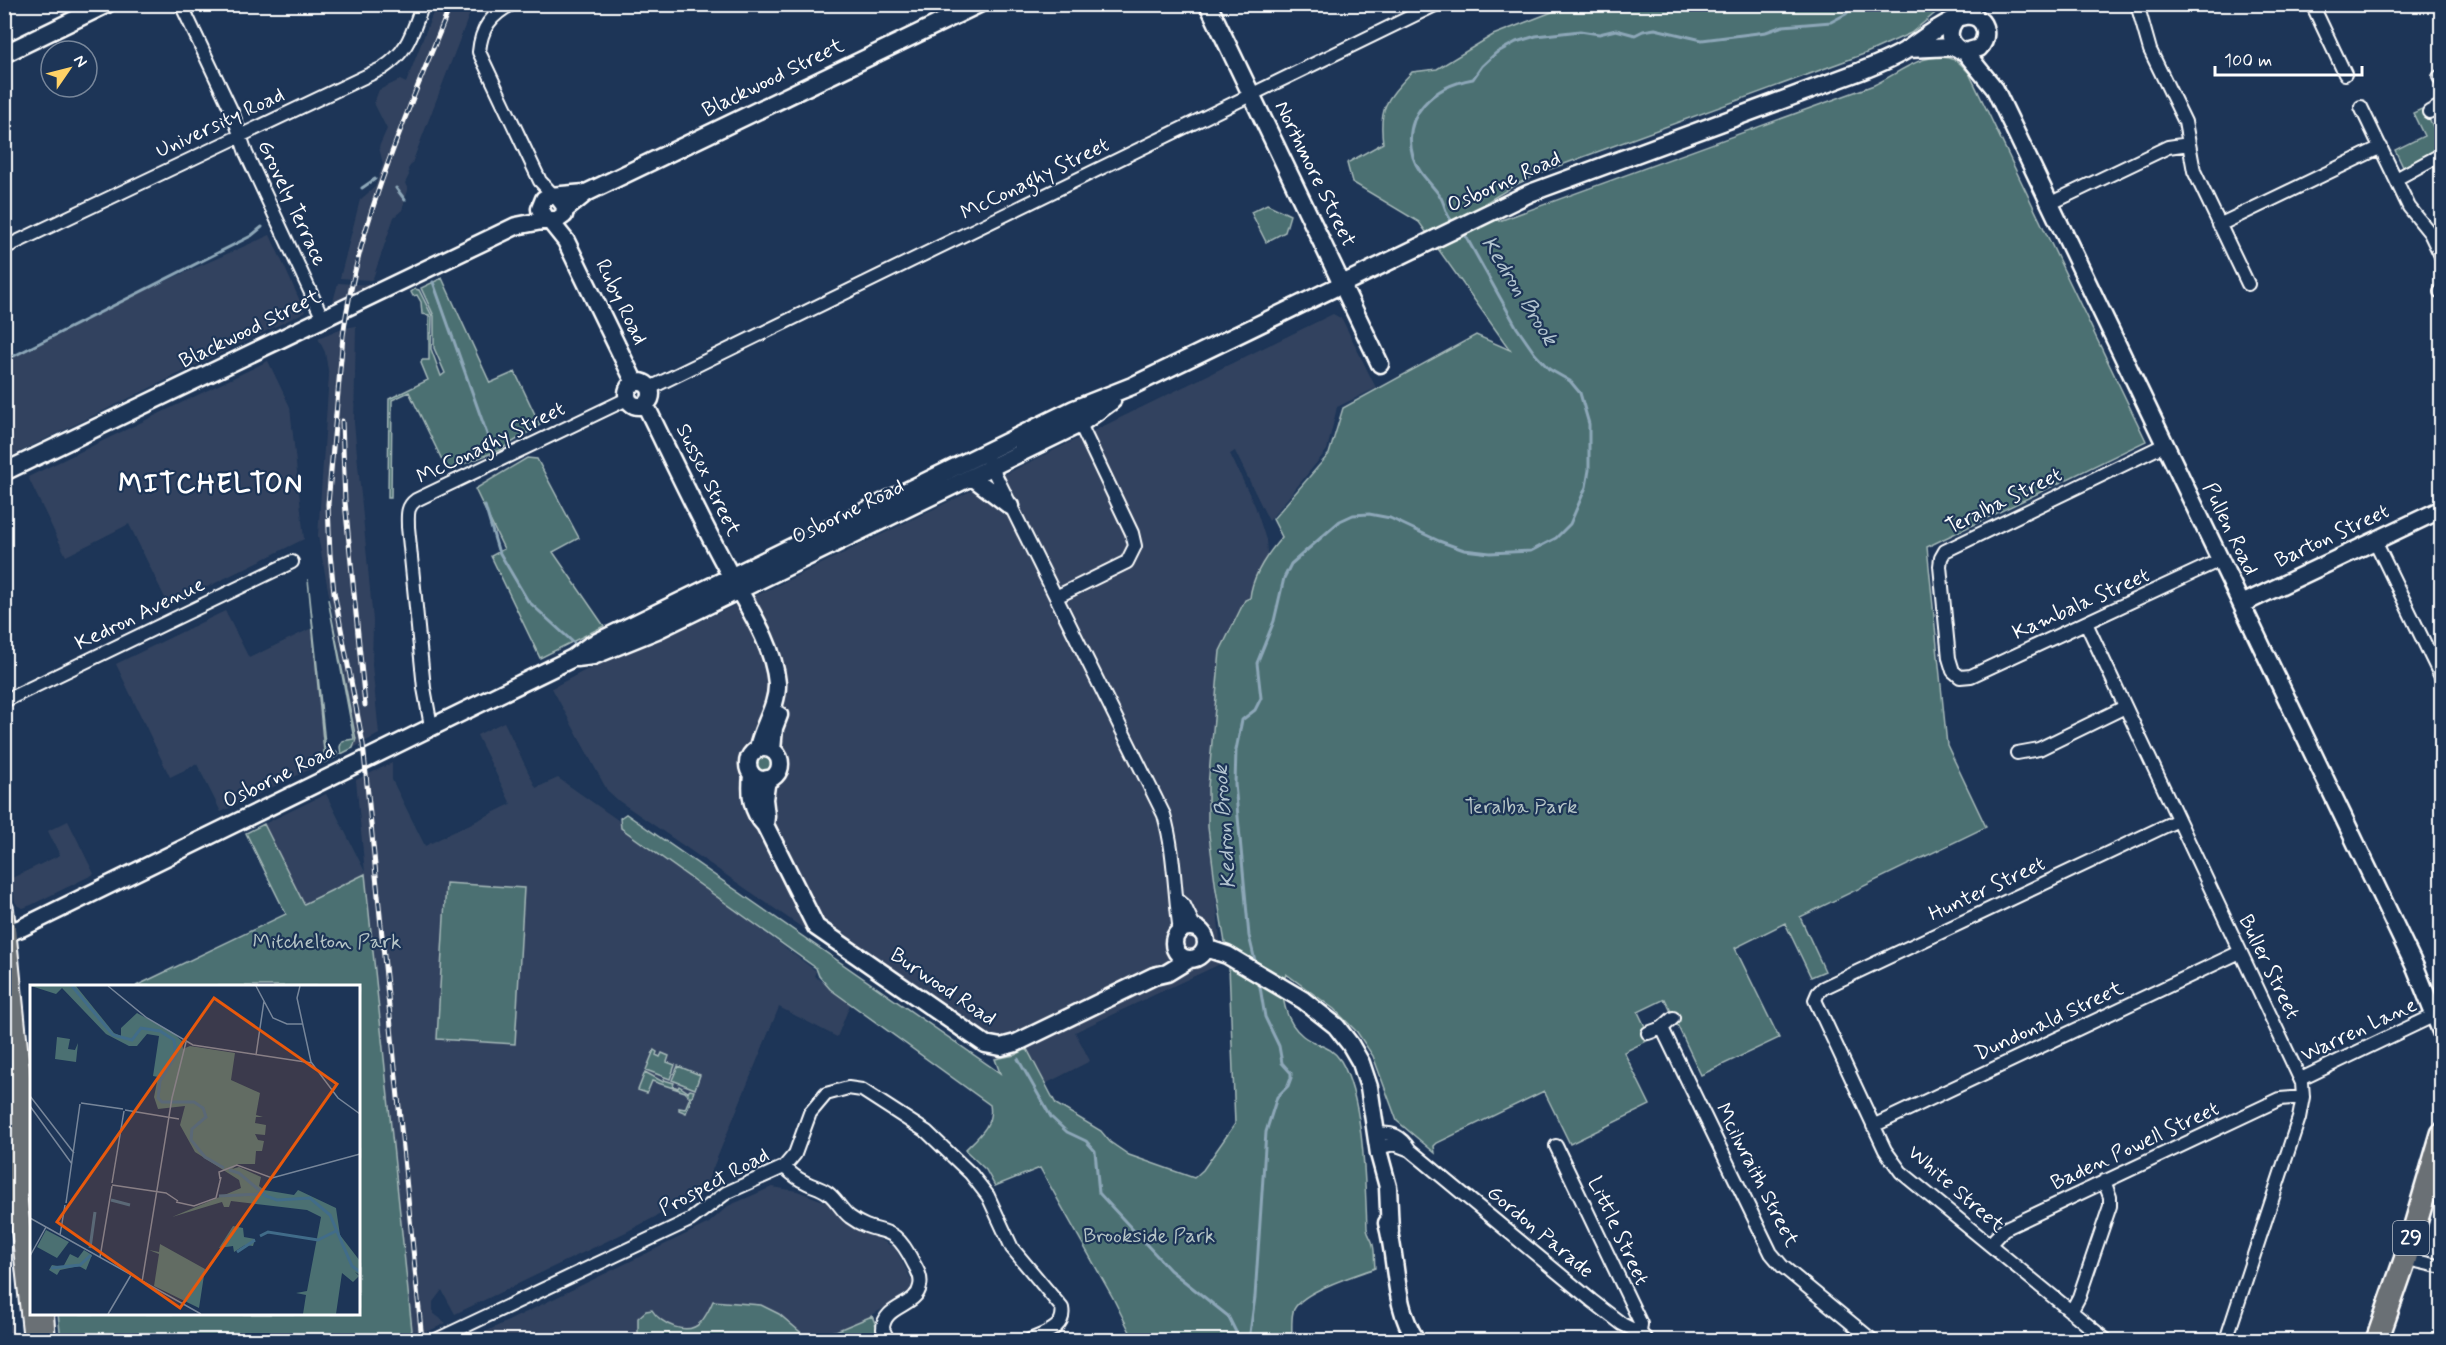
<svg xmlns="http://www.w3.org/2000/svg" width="2446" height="1345" font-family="Mynerve,sans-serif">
  <rect width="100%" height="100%" fill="#1d3557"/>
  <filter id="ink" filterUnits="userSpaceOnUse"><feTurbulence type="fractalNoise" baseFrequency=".0167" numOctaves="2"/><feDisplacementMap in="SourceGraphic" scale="12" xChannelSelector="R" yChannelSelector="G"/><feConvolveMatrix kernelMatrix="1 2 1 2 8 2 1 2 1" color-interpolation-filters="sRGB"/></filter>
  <g filter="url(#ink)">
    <path fill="#33435f" d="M 436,5 L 473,5 L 412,163 L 408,169 L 409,175 L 405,183 L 408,190 L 402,210 L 394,217 L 373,278 L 371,280 L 340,278 L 360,200 L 375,187 L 383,164 L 379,147 L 387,129 L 374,103 L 379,90 L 400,80 L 406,83 Z
      M 270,235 L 305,312 L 5,459 L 5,360 L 134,295 Z
      M 338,283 L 371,285 L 333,302 Z
      M 1333,314 L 1342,319 L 1376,388 L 1337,407 L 1327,450 L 1269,521 L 1235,451 L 1230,454 L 1255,506 L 1266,540 L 1267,553 L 1250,598 L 1245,601 L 1220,651 L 1208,807 L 1220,941 L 1220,964 L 1075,1032 L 1090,1061 L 1045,1084 L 1027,1049 L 1015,1055 L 995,1059 L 978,1049 L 619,801 L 607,790 L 552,688 L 588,669 L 653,643 L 772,588 Z
      M 356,326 L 354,423 L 373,621 L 372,665 L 379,734 L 353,748 L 356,739 L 318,536 L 329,376 L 325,352 L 318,338 L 340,329 Z
      M 268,361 L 290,407 L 304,539 L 169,606 L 129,524 L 66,556 L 28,477 Z
      M 225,611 L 249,658 L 312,628 L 325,762 L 221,812 L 197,764 L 170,777 L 116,664 Z
      M 504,722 L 536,788 L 558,778 L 760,920 L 760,929 L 816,971 L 814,976 L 851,1002 L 837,1037 L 779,1007 L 703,1192 L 626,1232 L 455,1314 L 442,1290 L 433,1302 L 433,1313 L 446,1323 L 431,1330 L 412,1336 L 365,875 L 304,905 L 264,824 L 326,794 L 365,872 L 356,780 L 392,763 L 392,780 L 425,846 L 511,804 L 477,735 Z
      M 68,821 L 94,874 L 31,905 L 23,908 L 18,906 L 15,902 L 12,878 L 60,855 L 48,831 Z
      M 772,1187 L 797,1191 L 826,1202 L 839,1216 L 895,1248 L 913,1283 L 910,1291 L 863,1321 L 836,1331 L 805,1336 L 779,1314 L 701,1340 L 469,1340 L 709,1223 L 728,1206 Z
      M 4,1255 L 5,1255 L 13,1340 L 5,1340 Z"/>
    <path fill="#4b7072" stroke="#a5b8b8" stroke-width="1.5" d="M 1570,5 L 1945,5 L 1911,33 L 1864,54 L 1545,171 L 1517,184 L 1485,203 L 1499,221 L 1874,85 C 1898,74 1926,48 1955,60 C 1960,62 1965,69 1969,73 L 2146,441 L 1927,547 L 1947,745 L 1986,827 L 1800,917 L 1825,971 L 1811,977 L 1785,923 L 1735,948 L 1779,1038 L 1701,1075 L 1665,999 L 1638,1012 L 1651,1039 L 1624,1052 L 1650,1105 L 1570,1144 L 1544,1091 L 1437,1143 L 1434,1146 L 1435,1153 L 1397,1121 L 1373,1056 L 1357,1032 L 1334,1009 L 1286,974 C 1278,993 1286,1023 1303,1036 C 1316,1046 1331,1045 1341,1061 C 1364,1100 1365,1182 1367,1228 C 1367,1235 1372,1238 1373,1245 C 1375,1252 1374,1260 1375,1268 C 1357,1275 1298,1292 1293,1312 C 1291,1320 1292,1332 1292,1340 L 1134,1340 L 1113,1298 L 1040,1168 L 995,1186 L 986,1170 L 965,1150 C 978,1137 994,1125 990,1105 L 830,989 L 819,976 L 816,968 L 621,828 L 620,818 L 626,814 L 1000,1073 L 995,1059 L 1015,1055 L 1027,1049 L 1056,1104 L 1101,1131 L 1110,1142 L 1129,1155 L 1194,1178 L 1203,1170 L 1235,1124 L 1229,966 L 1216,890 L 1208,827 L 1208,787 L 1220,651 L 1245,600 L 1250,598 C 1252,576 1268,553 1282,537 L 1273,519 L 1329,454 L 1343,408 L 1476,335 L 1510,350 L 1419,222 L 1352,182 L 1347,163 L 1383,143 C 1378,106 1388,98 1412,72 L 1437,69 L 1493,35 Z
      M 2424,108 L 2441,143 L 2441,150 L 2404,169 L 2395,150 L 2424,136 L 2413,113 Z
      M 1267,204 L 1290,215 L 1285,232 L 1266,242 L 1251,212 Z
      M 442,278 L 490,383 L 515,372 L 540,425 L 500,450 L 447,470 L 409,392 L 392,400 L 391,498 L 388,498 L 389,399 L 428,380 L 421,363 L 422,360 L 429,360 L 429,315 L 422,314 L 421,302 L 417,295 L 413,296 L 411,292 L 415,289 L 419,290 L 432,316 L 431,349 L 441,376 L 445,373 L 434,348 L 434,316 L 421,288 Z
      M 527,458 L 537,459 L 579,538 L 553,552 L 604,626 L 540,658 L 491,556 L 504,549 L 475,489 Z
      M 308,579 L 326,753 L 337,752 L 337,756 L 325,762 Z
      M 328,599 L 356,739 L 353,748 L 341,754 L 340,747 L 342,741 L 354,739 Z
      M755 764a9 9 0 1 1 18 0a9 9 0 1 1-18 0Z
      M 264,824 L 304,904 L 365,874 L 412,1330 L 411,1333 L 396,1340 L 61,1340 L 58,1314 L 358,1314 L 358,986 L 136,986 L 286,914 L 246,833 Z
      M 446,883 L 524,888 L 515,1044 L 437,1039 Z
      M 654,1050 L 657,1052 L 656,1055 L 660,1057 L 662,1053 L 669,1056 L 667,1062 L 675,1065 L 670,1079 L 646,1070 Z
      M 678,1066 L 700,1075 L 695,1089 L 672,1080 Z
      M 645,1072 L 663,1082 L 664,1080 L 674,1083 L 673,1086 L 678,1088 L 679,1086 L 688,1092 L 690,1090 L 694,1091 L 686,1113 L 679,1110 L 679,1108 L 685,1109 L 690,1097 L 685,1092 L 652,1081 L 647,1093 L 638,1090 Z
      M 713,1301 L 761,1305 L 779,1314 L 805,1336 L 836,1331 L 872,1316 L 882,1340 L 662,1340 L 660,1338 L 657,1340 L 646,1340 L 638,1333 L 638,1318 L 646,1311 L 652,1310 C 660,1324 688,1337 701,1322 C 706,1316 710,1308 713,1301 Z"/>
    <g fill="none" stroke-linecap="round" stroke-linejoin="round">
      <path stroke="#8da7b8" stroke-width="3" d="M 362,188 L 375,179
        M 396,188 L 405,200
        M 1455,224 C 1445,216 1446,206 1440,196 C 1431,183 1418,173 1413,157 C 1401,114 1434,86 1473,79 L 1482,66 L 1496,53 L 1516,42 L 1536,36 L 1580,31 L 1599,34 L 1616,30 L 1635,35 L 1643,31 L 1655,29 L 1702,40 L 1766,32 L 1783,26 L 1831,22 L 1846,14 L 1854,4
        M 433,282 L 493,451
        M 4,361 L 251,236 L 262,227
        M 485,506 L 498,550 L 528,601 L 575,644
        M 1256,965 L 1249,936 L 1235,784 L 1236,750 L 1242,720 L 1255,710 L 1261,698 L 1257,663 L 1274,621 L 1284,578 L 1291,564 L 1340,521 L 1353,515 L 1369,514 L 1390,518 L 1439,541 L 1464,550 L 1490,553 L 1531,551 L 1556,538 L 1570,524 L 1586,487 L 1589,470 L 1589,424 L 1580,393 L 1570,381 L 1549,369 L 1535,354 L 1517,328 L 1464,233
        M 1018,1059 L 1051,1117 L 1067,1132 L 1086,1141 L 1095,1151 L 1099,1193 L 1170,1270 L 1228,1316 L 1240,1340
        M 1249,1340 L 1255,1297 L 1266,1132 L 1277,1097 L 1288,1086 L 1291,1078 L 1291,1073 L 1282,1063 L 1279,1046 L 1265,1017 L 1259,981"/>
      <g stroke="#fff" stroke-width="16">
        <path id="street" d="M 181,4 L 233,114 L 246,153 L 323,319
          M 512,4 C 491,15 481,28 479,52 L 540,181 L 554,196
          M 2137,4 L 2150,50 L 2185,122 L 2194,171 L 2248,284
          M 2312,4 L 2345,74
          M 2439,77 L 2442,82
          M 2361,107 L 2409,207 L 2430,233 L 2442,258
          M 2429,112 L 2442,105
          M 2396,179 L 2442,154
          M 2049,204 L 2168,147 L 2189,144
          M 2219,225 L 2381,147
          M 4,248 L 383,68 C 409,51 412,32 423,4
          M 2440,292 L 2442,291
          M 650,388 L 1437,4
          M 2164,445 L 1945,551 L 1941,558 L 1940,566 L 1949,658 L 1953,671 L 1960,677 L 1971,676 L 2220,560
          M 988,460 L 1164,815 C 1175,853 1174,892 1180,931
          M 2375,541 L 2442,679
          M 1056,597 L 1127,562 L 1135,546 L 1132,533 L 1080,424
          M 2086,623 L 2302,1083 L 2303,1097 L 2299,1118 L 2226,1340
          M 4,701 L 292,562
          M 431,726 L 424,688 L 408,527 C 408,516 406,507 416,500 L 629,398
          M 2017,753 L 2039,749 L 2125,707
          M 1177,899 L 1184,905 L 1195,928
          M 1662,1028 L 1771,1253 L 1782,1266 L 1872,1340
          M 1648,1033 L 1662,1028 L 1673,1018
          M 2301,1079 L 2433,1016
          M 1873,1126 L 2240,952
          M 1376,1134 C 1393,1132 1401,1136 1410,1150 L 1591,1300 L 1622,1324 L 1640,1333 L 1647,1340
          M 1556,1146 L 1641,1324 L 1640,1333
          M 1378,1148 L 1394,1144 L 1410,1150
          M 784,1167 C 790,1172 796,1178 803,1181 C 811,1186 820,1187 828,1193 C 837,1200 841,1210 850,1217 C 881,1240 891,1217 914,1264 C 918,1271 922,1278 920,1286 C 917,1307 883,1305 883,1329 L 888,1340
          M 1990,1244 L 2004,1229 L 2280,1099 L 2303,1097
          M 2416,1261 L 2442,1267
          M 2071,1312 L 2079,1297 L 2110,1206 L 2110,1197 L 2104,1181
          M 436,1340 L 690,1220 L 726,1193 L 784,1167 L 795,1154 L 810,1113 L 826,1094 L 848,1088 L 862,1090 L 927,1132 L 971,1174 L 988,1196 L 1012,1248 L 1062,1308 C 1066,1328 1045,1333 1030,1340
          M 2106,1340 L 1901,1172 L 1885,1150 L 1815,1000 L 1818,993 L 1823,988 L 2178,820
          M 2439,1340 L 2442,1333"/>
      </g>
      <g stroke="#fff" stroke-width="21">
        <path id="secondary" d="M 1208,4 L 1380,364
          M 1907,49 L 1954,47
          M 1965,52 L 1995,89 L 2416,969 L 2442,1034
          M 4,54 L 107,4
          M 558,197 L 565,206 L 564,215 L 557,220 L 547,220 L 540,209 L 544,199 L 550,196 L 585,193
          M 565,210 L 586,193 L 979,4
          M 550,221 L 566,241 L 635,383
          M627 394a12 12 0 1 1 24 0a12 12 0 1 1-24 0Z
          M 645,404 C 671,457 696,511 724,563 C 743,601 773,640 777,683 C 778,706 762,727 758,748
          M 4,472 L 516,226 L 547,220
          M 972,477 L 1010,506
          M 2242,604 L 2442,509
          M 577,658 L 593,656 L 657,630 L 1080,424 L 1112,401
          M748 764a16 16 0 1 1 32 0a16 16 0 1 1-32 0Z
          M 772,750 L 774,728 L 779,715
          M 752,775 C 750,793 751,811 765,825 L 816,927 L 985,1044 L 1001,1047 L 1016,1043 L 1154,976 L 1167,973 L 1190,959
          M 765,825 L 766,816 L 764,799 L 767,779
          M1174 943a16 16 0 1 1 32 0a16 16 0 1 1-32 0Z
          M 4,934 L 21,928 L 573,658 L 589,646 L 1074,409 L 1132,386 L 1530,193 L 1861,71 C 1876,65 1894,58 1908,49 C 1920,40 1951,17 1965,16 C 1975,14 1984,21 1985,31 C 1986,38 1984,43 1979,48 L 1965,52 C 1950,47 1945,33 1955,20
          M 1206,948 L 1227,955 L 1303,1000 L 1336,1026 L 1350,1044 L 1361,1063 L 1369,1087 L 1379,1154 L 1388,1187 L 1390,1232
          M 1387,1223 C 1398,1263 1393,1305 1416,1340"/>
      </g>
      <g stroke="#fff" stroke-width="22">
        <path id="primary" d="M 4,909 L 32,1186
          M 4,1072 L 33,1340
          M 44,1314 L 46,1340"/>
      </g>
      <g stroke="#fff" stroke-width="26">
        <path id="highway" d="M 2377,1340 L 2405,1260 L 2442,1134"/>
      </g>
      <use href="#street" stroke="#1d3557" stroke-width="12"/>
      <use href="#secondary" stroke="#1d3557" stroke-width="16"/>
      <use href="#primary" stroke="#6b6f75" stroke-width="18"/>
      <use href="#highway" stroke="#6b6f75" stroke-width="21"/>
      <g stroke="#fff" stroke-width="5">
        <path id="rail" d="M 342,421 L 345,502 L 365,705
          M 422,1340 L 363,744 L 334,592 L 330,554 L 328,504 L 343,336 C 358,220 408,112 451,4"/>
      </g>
      <use href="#rail" stroke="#1d3557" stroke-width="3" stroke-dasharray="9" stroke-linecap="butt"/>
    </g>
  </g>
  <g text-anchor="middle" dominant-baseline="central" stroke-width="4.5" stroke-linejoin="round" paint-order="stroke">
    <rect fill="#1d3557" stroke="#bbc2cd" stroke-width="1.5" x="2393" y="1221" width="36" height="34" rx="4.5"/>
    <g font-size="20" font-weight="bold" fill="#fff">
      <text x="2411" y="1238">29</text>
    </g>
    <g font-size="21" fill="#fff" stroke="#1d3557">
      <text transform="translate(773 78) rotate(-26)">Blackwood Street</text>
      <text transform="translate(220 123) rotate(-25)">University Road</text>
      <text transform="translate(1315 174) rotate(64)">Northmore Street</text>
      <text transform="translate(1035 179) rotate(-26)">McConaghy Street</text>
      <text transform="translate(1504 182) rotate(-24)">Osborne Road</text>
      <text transform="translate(292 203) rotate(65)">Grovely Terrace</text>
      <text transform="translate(621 302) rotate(64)">Ruby Road</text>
      <text transform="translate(250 329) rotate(-26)">Blackwood Street</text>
      <text transform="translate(491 443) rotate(-26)">McConaghy Street</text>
      <text transform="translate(708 480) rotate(64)">Sussex Street</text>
      <text transform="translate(2004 501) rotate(-26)">Teralba Street</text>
      <text transform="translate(848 512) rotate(-26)">Osborne Road</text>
      <text transform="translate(2230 529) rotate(64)">Pullen Road</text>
      <text transform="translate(2332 536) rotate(-25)">Barton Street</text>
      <text transform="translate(2081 604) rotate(-24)">Kambala Street</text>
      <text transform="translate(140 614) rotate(-26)">Kedron Avenue</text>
      <text transform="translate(279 776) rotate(-26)">Osborne Road</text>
      <text transform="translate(1987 889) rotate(-25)">Hunter Street</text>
      <text transform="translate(2269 967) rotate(64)">Buller Street</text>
      <text transform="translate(943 987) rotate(34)">Burwood Road</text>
      <text transform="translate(2049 1021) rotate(-25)">Dundonald Street</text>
      <text transform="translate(2359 1030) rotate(-25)">Warren Lane</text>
      <text transform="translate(2135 1146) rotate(-25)">Baden Powell Street</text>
      <text transform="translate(1757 1175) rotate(63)">Mcilwraith Street</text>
      <text transform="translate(714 1182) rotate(-28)">Prospect Road</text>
      <text transform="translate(1956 1189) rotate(41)">White Street</text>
      <text transform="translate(1618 1231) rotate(65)">Little Street</text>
      <text transform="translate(1540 1232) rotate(40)">Gordon Parade</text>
    </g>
    <g font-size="21" fill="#b7c6c7" stroke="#1d3557">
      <text x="1521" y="807">Teralba Park</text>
      <text x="327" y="942">Mitchelton Park</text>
      <text x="1149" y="1236">Brookside Park</text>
    </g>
    <g font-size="22" font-style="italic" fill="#b3c4d0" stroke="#1d3557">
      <text transform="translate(1519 291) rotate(58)">Kedron Brook</text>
      <text transform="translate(1225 827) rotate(-94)">Kedron Brook</text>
    </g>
    <g font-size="27" font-weight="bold" letter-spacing="1.5" fill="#fff" stroke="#1d3557">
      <text x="211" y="484">MITCHELTON</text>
    </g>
  </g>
  <g transform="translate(30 985)">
    <rect width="330" height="330" fill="#1d3557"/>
    <path d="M 1,1 L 46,1 L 84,48 L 91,51 L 91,43 L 107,28 L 142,47 L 152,56 L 153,64 L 160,61 L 205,68 L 201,95 L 230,108 L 226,130 L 233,132 L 226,132 L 225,138 L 236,140 L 235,150 L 225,149 L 228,155 L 234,156 L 232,166 L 226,166 L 225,179 L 208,179 L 202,184 L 209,182 L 231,192 L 229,201 L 234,205 L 264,210 L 268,205 L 306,223 L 310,250 L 330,276 L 330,290 L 325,287 L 329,291 L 323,297 L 312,288 L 306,329 L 273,329 L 276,310 L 266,308 L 277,306 L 291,232 L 277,225 L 201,216 L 199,222 L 194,222 L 192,217 L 142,232 L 211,203 L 209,195 L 165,167 L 150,140 L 155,121 L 128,124 L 124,112 L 128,92 L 123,91 L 129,51 L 117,49 L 107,61 L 99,61 L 76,49 L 32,3 L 26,9 ZM 27,52 L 40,54 L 38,64 L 45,65 L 48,58 L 46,77 L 25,74 ZM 203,241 L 213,243 L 214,252 L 225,254 L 223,261 L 215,260 L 204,267 L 203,261 L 189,263 ZM 16,245 L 39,257 L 27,273 L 7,262 ZM 130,259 L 175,284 L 169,323 L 124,301 L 129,269 L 119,265 L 129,267 ZM 54,265 L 62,270 L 56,285 L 49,281 L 30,285 L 27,290 L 19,285 L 22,280 L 33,282 L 40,269 L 48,273 Z" fill="#4b7072"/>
    <path fill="none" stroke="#416c89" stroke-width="3" d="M 42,1 L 83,50 L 102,55 L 111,43 L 130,46 L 144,55 L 146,70 L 130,96 L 128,113 L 132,117 L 164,117 L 173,123 L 176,132 L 162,144 L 161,155 L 175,172 L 194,183M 199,185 L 209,188 L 236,211 L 247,215 L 280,213 L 300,230 L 322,281 L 330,287M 189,211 L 229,209M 81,215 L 100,220M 230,251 L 238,247 L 288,255 L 306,246M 60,263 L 65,227M 207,267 L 225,255M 21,283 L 50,280 L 61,270"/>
    <path fill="none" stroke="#77869a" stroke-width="1.5" d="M 78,1 L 117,33 L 163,60 L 282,78M 226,1 L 243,33 L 257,39 L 273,39M 270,1 L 267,13 L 281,77 L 308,113 L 330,129M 226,70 L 234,16M 0,111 L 44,168M 51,118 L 93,124M 0,121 L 42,179M 95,125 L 149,134M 190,194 L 189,187 L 207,180 L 242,193 L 330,169M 82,198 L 94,126M 82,200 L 136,208 L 148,216M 146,217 L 164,221 L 186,213 L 191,192M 36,218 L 50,119M 0,233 L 171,329M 30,250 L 35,220M 0,271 L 16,242M 70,272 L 82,201M 112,297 L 142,113 L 156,57M 78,329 L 101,290"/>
    <path fill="#e8590c" fill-opacity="0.15" stroke="#e8590c" stroke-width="3" d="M 184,13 L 307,99 L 150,323 L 27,237 Z"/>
    <rect width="330" height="330" fill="none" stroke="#fff" stroke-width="3"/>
  </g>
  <rect width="2446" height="1345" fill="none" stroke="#1d3557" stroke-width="24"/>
  <rect x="12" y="12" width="2422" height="1321" fill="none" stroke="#fff" stroke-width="2" filter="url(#ink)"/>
  <g transform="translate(69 69) rotate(55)"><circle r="28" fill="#1d3557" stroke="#77869a" stroke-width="1.5"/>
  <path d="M0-4.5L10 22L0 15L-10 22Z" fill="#ffd166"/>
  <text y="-9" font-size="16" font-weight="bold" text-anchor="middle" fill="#ffffff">N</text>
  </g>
  <path d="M2215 66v9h147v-9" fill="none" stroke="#ffffff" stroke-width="3"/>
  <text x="2224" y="66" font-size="18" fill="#ffffff" stroke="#1d3557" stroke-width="4.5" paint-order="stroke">100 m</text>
</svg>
